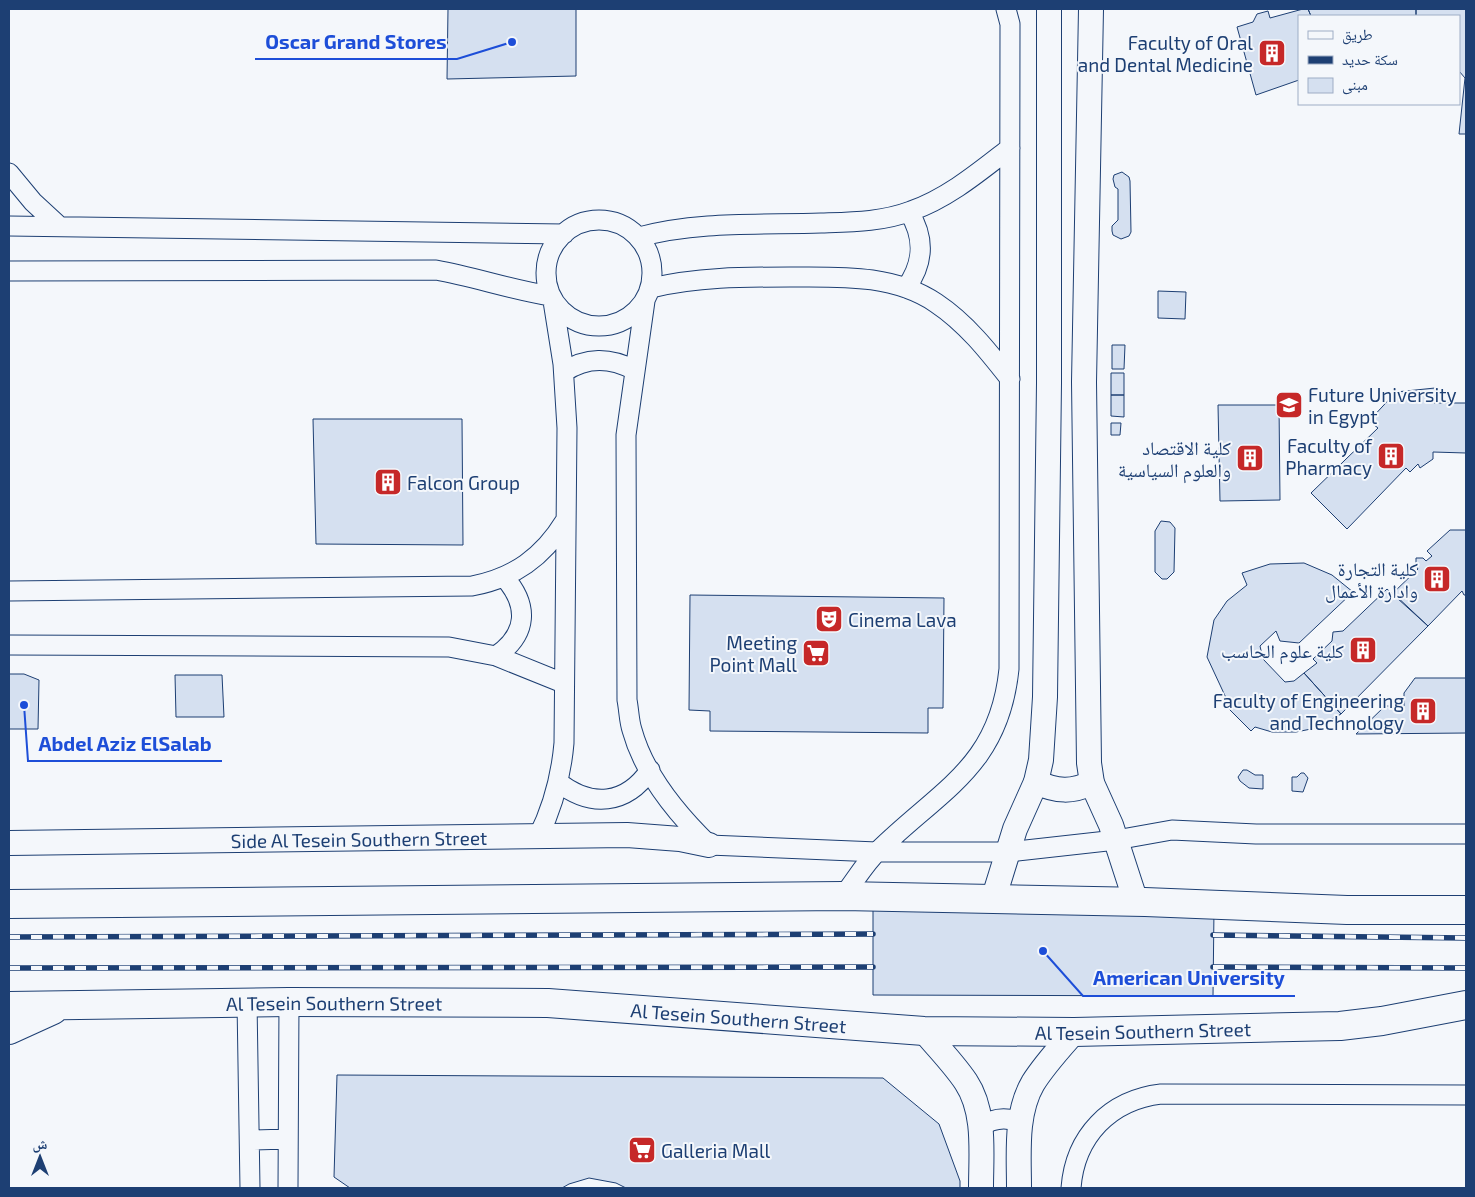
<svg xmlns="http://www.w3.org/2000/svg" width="1475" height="1197" font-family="'Exo 2','Noto Naskh Arabic',sans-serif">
  <rect width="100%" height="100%" fill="#f4f7fb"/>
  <path fill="#d5e0f0" stroke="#1d3f73" d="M 448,9 L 576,9 L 576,76 L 447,79 Z
    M 1303,9 L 1308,9 L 1311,16 L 1299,16 L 1299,80 L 1256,95 L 1237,27 L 1253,22 L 1257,14 L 1268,11 L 1270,18 Z
    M 1308,9 L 1416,9 L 1416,16 L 1311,16 Z
    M 1416,9 L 1466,9 L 1466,134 L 1459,134 L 1465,78 L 1459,71 L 1459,16 L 1416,16 Z
    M 1122,172 L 1129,177 L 1130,181 L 1131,232 L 1129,236 L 1121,239 L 1113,235 L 1112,231 L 1112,226 L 1118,220 L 1118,189 L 1115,187 L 1113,179 L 1114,175 Z
    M 1158,291 L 1186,292 L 1185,319 L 1158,318 Z
    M 1112,345 L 1125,345 L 1124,369 L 1112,369 Z
    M 1111,373 L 1124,373 L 1124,395 L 1111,395 Z
    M 1435,388 L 1434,403 L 1466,403 L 1466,453 L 1433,452 L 1433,459 L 1420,468 L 1418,464 L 1410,472 L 1406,468 L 1347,529 L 1311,493 L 1378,428 L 1369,421 L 1396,392 Z
    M 1111,395 L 1124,395 L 1124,417 L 1111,416 Z
    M 1218,405 L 1279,405 L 1280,500 L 1220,501 Z
    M 313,419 L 462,419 L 463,545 L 316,544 Z
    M 1111,423 L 1121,423 L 1120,435 L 1111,435 Z
    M 1161,521 L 1170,522 L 1175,528 L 1174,572 L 1167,579 L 1162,579 L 1155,572 L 1155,531 Z
    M 1450,530 L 1466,530 L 1466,595 L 1464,595 L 1462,591 L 1428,626 L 1393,593 L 1418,569 L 1416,566 L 1416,558 L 1423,558 L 1426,561 L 1432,556 L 1427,551 Z
    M 1304,563 L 1332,575 L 1353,592 L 1299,643 L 1280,641 L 1276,631 L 1260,646 L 1263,659 L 1285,682 L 1294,681 L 1304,673 L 1341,714 L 1316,728 L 1296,732 L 1272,732 L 1255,727 L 1251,731 L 1224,704 L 1227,700 L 1207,657 L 1214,620 L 1227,601 L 1247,585 L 1242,573 L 1270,564 Z
    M 1387,589 L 1428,626 L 1341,714 L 1304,673 L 1317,663 L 1313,659 L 1332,641 L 1333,632 L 1343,631 Z
    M 690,595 L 944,598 L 943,708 L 928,708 L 928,733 L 710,731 L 710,711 L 689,710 Z
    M 9,674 L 24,674 L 39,680 L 38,729 L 9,729 Z
    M 175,675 L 222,675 L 224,717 L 176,717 Z
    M 1415,678 L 1466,678 L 1466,733 L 1356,734 L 1385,706 L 1404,706 L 1404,693 Z
    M 1243,770 L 1247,770 L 1255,775 L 1263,775 L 1263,789 L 1249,788 L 1240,781 L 1238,777 Z
    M 1301,773 L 1304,773 L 1308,778 L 1303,792 L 1292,791 L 1292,777 L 1297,777 Z
    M 873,908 L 1214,909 L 1213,996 L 873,995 Z
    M 337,1075 L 883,1078 L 939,1124 L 960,1181 L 960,1188 L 626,1188 L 616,1183 L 589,1178 L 569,1184 L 562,1188 L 350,1188 L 334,1177 Z"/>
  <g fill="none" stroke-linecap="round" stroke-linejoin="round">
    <g stroke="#1d3f73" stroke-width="21">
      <path id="minor" d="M 9,173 L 33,202 L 59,226
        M546 273a53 53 0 1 1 106 0a53 53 0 1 1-106 0Z
        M 9,226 L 564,234
        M 639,237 C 697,221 761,225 821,223 C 851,222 882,222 911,211 C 948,198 979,172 1010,148
        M 9,271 L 436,270 C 475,277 512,290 551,296
        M 651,288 C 697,277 742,277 790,277 C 840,277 893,274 936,303 C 966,323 988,351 1010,379
        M 906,288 C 924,263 925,238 909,212
        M 645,301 L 626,435 L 627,700 C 629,710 629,721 632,730 C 644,774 677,814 709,845 L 877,852 L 1008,852 L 1116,840 L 1172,830 L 1256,834 L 1466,834
        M 564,372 C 586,357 610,357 634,370
        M 9,591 L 472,586 C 514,578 543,557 565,521
        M 9,645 L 449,647 L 496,656 L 563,683
        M 496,656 C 528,634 529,605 504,577
        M 558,782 C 591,808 626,805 650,770
        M 538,837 C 553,807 561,777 564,743 L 567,428 L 563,364 L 553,301
        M 843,896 C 855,881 865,863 878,851 C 941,789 999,767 1009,669 L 1010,24 L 1006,9
        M 247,1002 L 250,1188
        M 980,1127 C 993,1118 1006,1116 1021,1123
        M 250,1140 L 288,1139
        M 288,1188 L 289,1002
        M 1071,1188 C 1075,1136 1110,1100 1161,1094 L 1466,1095"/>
    </g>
    <g stroke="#1d3f73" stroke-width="26">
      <g id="tertiary">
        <path d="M 1091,9 L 1084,382 L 1089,763 L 1092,783 L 1111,825 L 1136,902"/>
        <path d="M 1036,782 C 1057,792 1072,792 1092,783"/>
        <path id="s1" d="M 9,843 L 627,835 L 680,839 L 709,845"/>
        <path d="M 993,900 L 1015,829 L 1036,782 L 1041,760 L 1045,697 L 1049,383 L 1049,9"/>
        <path d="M 924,1031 C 938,1048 954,1064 966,1082 C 986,1112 981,1154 981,1188"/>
        <path d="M 1019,1188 C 1019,1154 1015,1114 1033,1083 C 1045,1064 1060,1048 1074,1032"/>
      </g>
    </g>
    <g stroke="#1d3f73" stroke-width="30">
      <g id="primary">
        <path d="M 9,904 L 843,896 L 1145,902 L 1347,910 L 1466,910"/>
        <path id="s2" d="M 9,1006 L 289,1002 L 548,1003 L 924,1031 L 1074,1032 L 1340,1026 L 1382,1021 L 1466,1005"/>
        <path d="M 9,1030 L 53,1010"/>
      </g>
    </g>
    <use href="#minor" stroke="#f4f7fb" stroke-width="19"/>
    <use href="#tertiary" stroke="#f4f7fb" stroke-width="24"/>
    <use href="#primary" stroke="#f4f7fb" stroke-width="28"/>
    <g stroke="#1d3f73" stroke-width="5.5">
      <path id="rail" d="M 1213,935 L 1466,938
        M 9,937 L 873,934
        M 1213,967 L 1466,968
        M 9,968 L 873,967"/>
    </g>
    <use href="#rail" stroke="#f4f7fb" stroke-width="4" stroke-dasharray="11" stroke-linecap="butt"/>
  </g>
  <defs>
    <g id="building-square" transform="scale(1.4375)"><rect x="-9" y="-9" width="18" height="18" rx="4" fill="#c62828" stroke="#f4f7fb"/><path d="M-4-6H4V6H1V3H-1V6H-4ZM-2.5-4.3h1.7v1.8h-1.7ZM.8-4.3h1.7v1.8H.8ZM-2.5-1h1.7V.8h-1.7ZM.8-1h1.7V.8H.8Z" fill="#fff"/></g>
    <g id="university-square" transform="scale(1.4375)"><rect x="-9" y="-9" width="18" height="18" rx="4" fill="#c62828" stroke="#f4f7fb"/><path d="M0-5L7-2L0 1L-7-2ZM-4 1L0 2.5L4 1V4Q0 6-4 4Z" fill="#fff"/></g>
    <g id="theatre-square" transform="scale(1.4375)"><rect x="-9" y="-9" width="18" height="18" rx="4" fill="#c62828" stroke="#f4f7fb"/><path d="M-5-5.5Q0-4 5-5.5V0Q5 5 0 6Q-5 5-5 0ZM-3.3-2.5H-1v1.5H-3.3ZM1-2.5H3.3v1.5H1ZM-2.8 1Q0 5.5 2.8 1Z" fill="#fff"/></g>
    <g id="supermarket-square" transform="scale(1.4375)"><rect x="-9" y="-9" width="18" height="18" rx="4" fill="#c62828" stroke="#f4f7fb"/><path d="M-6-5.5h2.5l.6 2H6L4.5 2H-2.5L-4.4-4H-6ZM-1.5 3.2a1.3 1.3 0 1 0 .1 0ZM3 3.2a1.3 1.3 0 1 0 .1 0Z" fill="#fff"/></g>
  </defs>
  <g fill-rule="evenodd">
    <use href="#building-square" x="1272" y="53"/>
    <use href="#university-square" x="1289" y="405"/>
    <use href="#building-square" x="1391" y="456"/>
    <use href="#building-square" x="1250" y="458"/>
    <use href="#building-square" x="388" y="482"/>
    <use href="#building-square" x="1437" y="579"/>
    <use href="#theatre-square" x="829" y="619"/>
    <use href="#building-square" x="1363" y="650"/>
    <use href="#supermarket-square" x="816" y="653"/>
    <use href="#building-square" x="1423" y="711"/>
    <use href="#supermarket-square" x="642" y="1150"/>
  </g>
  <g text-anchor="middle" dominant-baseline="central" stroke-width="4" stroke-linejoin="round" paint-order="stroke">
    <g font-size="19" fill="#1d3f73" stroke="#f4f7fb" text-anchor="end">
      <text x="1253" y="42">Faculty of Oral<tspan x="1253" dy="22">and Dental Medicine</tspan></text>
      <text x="1308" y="394" text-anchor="start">Future University<tspan x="1308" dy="22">in Egypt</tspan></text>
      <text x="1372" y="445">Faculty of<tspan x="1372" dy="22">Pharmacy</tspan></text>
      <text x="1231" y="447">كلية الاقتصاد<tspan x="1231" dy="22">والعلوم السياسية</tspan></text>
      <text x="407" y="482" text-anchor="start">Falcon Group</text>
      <text x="1418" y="568">كلية التجارة<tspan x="1418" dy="22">وادارة الأعمال</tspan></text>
      <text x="848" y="619" text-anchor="start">Cinema Lava</text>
      <text x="797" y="642">Meeting<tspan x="797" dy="22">Point Mall</tspan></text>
      <text x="1344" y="650">كلية علوم الحاسب</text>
      <text x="1404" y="700">Faculty of Engineering<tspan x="1404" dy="22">and Technology</tspan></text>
      <text x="661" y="1150" text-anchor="start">Galleria Mall</text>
    </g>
    <g font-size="19" fill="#1d3f73" stroke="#f4f7fb">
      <text stroke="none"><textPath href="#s1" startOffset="350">Side Al Tesein Southern Street</textPath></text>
      <text stroke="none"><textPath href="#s2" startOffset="325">Al Tesein Southern Street</textPath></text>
      <text stroke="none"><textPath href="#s2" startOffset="730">Al Tesein Southern Street</textPath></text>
      <text stroke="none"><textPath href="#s2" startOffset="1135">Al Tesein Southern Street</textPath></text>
    </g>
  </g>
  <path fill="none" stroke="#1d4ed8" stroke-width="2" d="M512 42L457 59H255M24 705L28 761H222M1043 951L1083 996H1295"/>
  <g fill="#1d4ed8" stroke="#f4f7fb" stroke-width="2">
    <circle cx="512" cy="42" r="5"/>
    <circle cx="24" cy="705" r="5"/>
    <circle cx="1043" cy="951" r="5"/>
  </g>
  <g font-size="20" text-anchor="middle" font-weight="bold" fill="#1d4ed8" stroke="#f4f7fb" stroke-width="4" stroke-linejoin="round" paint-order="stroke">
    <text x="356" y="49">Oscar Grand Stores</text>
    <text x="125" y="751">Abdel Aziz ElSalab</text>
    <text x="1189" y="985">American University</text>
  </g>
  <rect width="1475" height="1197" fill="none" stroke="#1d3f73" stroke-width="20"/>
  <rect x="1298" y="15" width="162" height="90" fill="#f4f7fb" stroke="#9eadc5"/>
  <rect x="1308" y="31" width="25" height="8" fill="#f4f7fb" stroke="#9eadc5"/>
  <text x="1342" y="40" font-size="15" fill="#1d3f73">طريق</text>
  <rect x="1308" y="56" width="25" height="8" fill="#1d3f73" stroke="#9eadc5"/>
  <text x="1342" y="65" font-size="15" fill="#1d3f73">سكة حديد</text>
  <rect x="1308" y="78" width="25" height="15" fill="#d5e0f0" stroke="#9eadc5"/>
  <text x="1342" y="90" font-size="15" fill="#1d3f73">مبنى</text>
  <g transform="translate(40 1157)" stroke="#f4f7fb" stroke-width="4" paint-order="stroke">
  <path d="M0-4L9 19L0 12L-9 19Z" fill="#1d3f73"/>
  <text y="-8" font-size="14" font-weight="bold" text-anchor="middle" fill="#1d3f73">ش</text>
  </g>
</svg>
